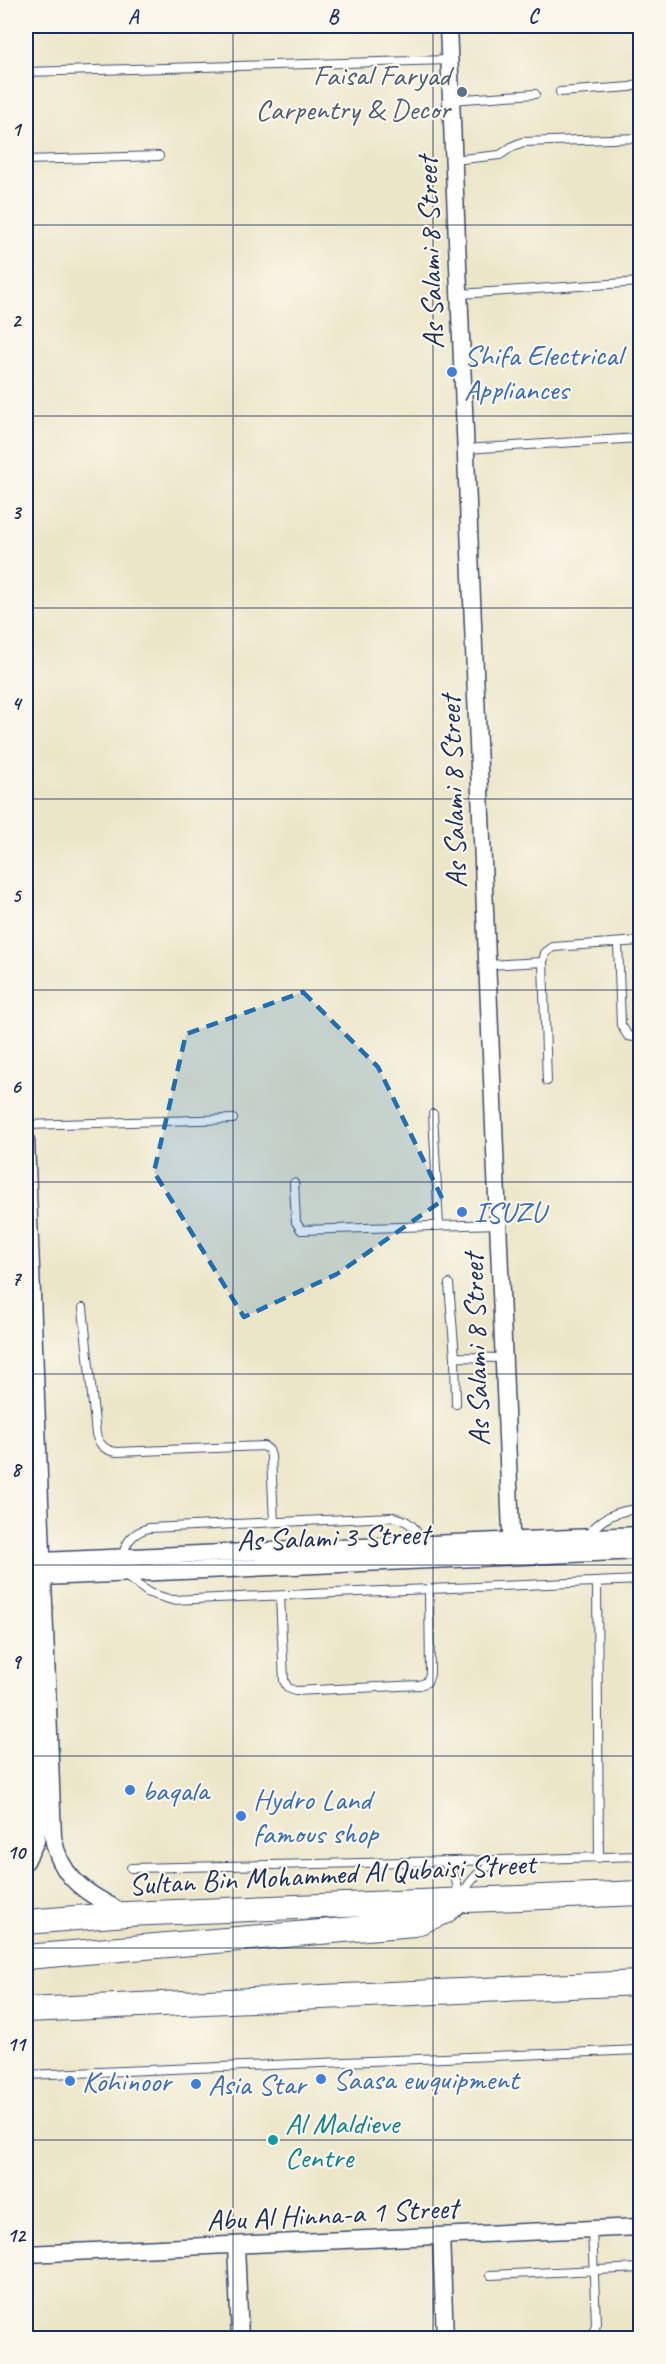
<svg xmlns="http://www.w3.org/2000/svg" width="666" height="2364" font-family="Caveat,sans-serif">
  <rect width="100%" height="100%" fill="#fbf7ec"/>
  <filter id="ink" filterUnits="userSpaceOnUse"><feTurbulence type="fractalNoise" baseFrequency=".0167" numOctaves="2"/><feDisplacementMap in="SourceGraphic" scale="12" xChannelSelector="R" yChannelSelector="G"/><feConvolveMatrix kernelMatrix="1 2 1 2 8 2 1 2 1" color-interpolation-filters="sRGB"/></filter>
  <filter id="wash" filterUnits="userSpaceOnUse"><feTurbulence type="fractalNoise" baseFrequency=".008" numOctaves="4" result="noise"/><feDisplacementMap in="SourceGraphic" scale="24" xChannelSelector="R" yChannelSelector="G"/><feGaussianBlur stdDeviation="1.35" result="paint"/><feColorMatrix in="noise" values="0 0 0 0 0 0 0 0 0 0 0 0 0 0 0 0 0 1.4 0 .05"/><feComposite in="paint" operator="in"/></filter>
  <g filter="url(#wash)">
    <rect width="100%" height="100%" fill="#ece6c9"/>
  </g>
  <g filter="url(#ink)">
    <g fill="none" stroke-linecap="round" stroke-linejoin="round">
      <g stroke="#3a4a6e" stroke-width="10">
        <path id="service" d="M 26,72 L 449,60
          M 560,92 L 630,87 L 640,84
          M 451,100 L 535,94
          M 26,160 L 159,156
          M 453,160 L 500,155 L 513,146 L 523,142 L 640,138
          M 459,294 L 640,282
          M 465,449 L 639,438
          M 618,943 L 621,1025 L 628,1036 L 640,1038
          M 487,965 L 543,962
          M 547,1081 L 543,962 L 545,953 L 553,947 L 640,941
          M 433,1114 L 439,1226
          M 26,1125 L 233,1119
          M 294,1183 L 296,1222 L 301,1230 L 498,1224
          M 449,1284 L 455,1357 L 503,1358
          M 83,1308 L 96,1434 C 99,1445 106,1451 117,1452 L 264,1446 L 269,1450 L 271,1456 L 274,1522
          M 455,1357 L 456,1404
          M 588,1536 C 600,1517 619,1510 640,1509
          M 123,1557 C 125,1541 134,1532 149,1528 L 393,1517 C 409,1520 418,1528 421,1544
          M 124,1575 L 149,1593 L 172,1600 L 640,1580
          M 597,1582 L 599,1858
          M 280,1596 L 284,1681 L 288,1688 L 295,1691 L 420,1685 L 427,1682 L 430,1674 L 429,1589
          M 444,1862 L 456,1880 L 460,1899
          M 131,1868 L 500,1860
          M 462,1896 C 471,1877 482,1869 500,1860 L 640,1856
          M 26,2075 L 640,2050
          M 490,2275 L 640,2268
          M 589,2338 L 595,2329 L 596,2323 L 592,2230"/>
      </g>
      <g stroke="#3a4a6e" stroke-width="19">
        <path id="minor" d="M 448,26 L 512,1556
          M 26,1140 L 53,1837 C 61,1882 89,1893 125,1914
          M 26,1505 L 38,1820 L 36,1841 L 26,1861
          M 32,1567 L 41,1561 L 640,1535
          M 35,1569 L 42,1577 L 640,1551
          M 441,2236 L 445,2338
          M 236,2245 L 240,2338
          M 26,2254 L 640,2227"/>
      </g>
      <g stroke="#3a4a6e" stroke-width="26">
        <path id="secondary" d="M 26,1922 L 126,1914 L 640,1893
          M 26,1957 L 414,1924 L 444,1912 L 458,1901
          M 26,2010 L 640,1983"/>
      </g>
      <use href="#service" stroke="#fff" stroke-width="8"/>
      <use href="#minor" stroke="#fff" stroke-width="16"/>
      <use href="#secondary" stroke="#fff" stroke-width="24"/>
    </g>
  </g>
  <path fill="#1f6fb2" fill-opacity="0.2" stroke="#1f6fb2" stroke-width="4.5" stroke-dasharray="12 8" stroke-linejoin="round" d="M 303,992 L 378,1067 L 443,1200 L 337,1274 L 244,1317 L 154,1172 L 186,1034 Z"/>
  <path fill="none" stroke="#1b2f5e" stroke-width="1.5" stroke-opacity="0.55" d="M 233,26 L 233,2338M 433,26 L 433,2338M 26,225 L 640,225M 26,416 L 640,416M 26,608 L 640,608M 26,799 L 640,799M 26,990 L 640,990M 26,1182 L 640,1182M 26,1374 L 640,1374M 26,1565 L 640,1565M 26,1756 L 640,1756M 26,1948 L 640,1948M 26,2140 L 640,2140"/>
  <circle fill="#5c6f8a" stroke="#fbf7ec" stroke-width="2" cx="462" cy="92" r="6"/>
  <g fill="#3f7fe0" stroke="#fbf7ec" stroke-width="2">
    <circle cx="452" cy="372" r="6"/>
    <circle cx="462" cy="1212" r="6"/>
    <circle cx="130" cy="1790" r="6"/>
    <circle cx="241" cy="1816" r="6"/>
    <circle cx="321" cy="2079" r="6"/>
    <circle cx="70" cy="2081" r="6"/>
    <circle cx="196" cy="2084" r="6"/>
  </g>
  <circle fill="#0f9aa8" stroke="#fbf7ec" stroke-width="2" cx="273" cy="2140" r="6"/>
  <g text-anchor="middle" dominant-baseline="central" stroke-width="4.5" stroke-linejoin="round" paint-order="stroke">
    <g font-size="30" fill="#4e5e75" stroke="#fbf7ec" text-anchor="end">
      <text x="450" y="75">Faisal Faryad<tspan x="450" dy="34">Carpentry &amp; Decor</tspan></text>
    </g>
    <g font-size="30" fill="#1b2f5e" stroke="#fbf7ec">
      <text transform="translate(430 253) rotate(-92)">As Salami 8 Street</text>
      <text transform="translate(453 792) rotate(-92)">As Salami 8 Street</text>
      <text transform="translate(476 1350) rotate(-92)">As Salami 8 Street</text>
      <text transform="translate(333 1537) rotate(-2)">As Salami 3 Street</text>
      <text transform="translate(332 1874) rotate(-3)">Sultan Bin Mohammed Al Qubaisi Street</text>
      <text transform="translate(332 2214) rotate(-3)">Abu Al Hinna-a 1 Street</text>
    </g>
    <g font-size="30" fill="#366cbe" stroke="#fbf7ec" text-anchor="start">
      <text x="464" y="355">Shifa Electrical<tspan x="464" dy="34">Appliances</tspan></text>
      <text x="474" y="1212">ISUZU</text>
      <text x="142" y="1790">baqala</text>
      <text x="253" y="1799">Hydro Land<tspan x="253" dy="34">famous shop</tspan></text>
      <text x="333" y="2079">Saasa ewquipment</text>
      <text x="82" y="2081">Kohinoor</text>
      <text x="208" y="2084">Asia Star</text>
    </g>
    <g font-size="30" fill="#0d838f" stroke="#fbf7ec" text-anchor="start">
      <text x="285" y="2123">Al Maldieve<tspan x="285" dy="34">Centre</tspan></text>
    </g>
  </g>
  <rect width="666" height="2364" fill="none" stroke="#fbf7ec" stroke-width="66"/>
  <rect x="33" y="33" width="600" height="2298" fill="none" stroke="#1b2f5e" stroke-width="2"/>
  <g font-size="20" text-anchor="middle" font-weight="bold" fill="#1b2f5e">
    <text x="133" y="23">A</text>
    <text x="333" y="23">B</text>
    <text x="533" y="23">C</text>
    <text x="16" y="136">1</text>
    <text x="16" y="327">2</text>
    <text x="16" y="519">3</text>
    <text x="16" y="710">4</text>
    <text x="16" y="902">5</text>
    <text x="16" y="1093">6</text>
    <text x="16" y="1285">7</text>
    <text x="16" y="1476">8</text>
    <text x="16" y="1668">9</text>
    <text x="16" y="1859">10</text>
    <text x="16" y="2051">11</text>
    <text x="16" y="2242">12</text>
  </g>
</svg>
